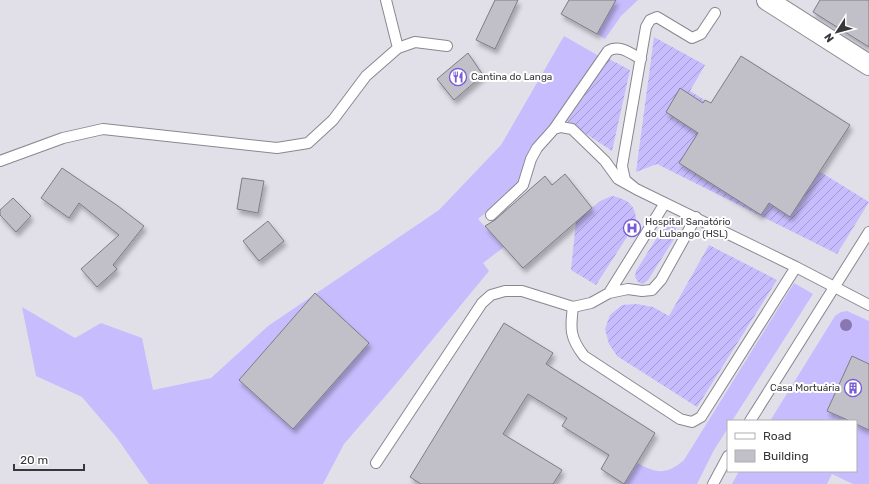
<svg xmlns="http://www.w3.org/2000/svg" width="869" height="484" font-family="Rubik,sans-serif">
  <defs>
    <pattern id="garden-furrows" width="10" height="10" patternUnits="userSpaceOnUse"><rect width="10" height="10" fill="#c7bdfe"/><path d="M-1 1l2-2M0 10L10 0M9 11l2-2" fill="none" stroke="#a29acf"/></pattern>
    <filter id="shadow"><feDropShadow dx="2.5" dy="4.5" stdDeviation="2" flood-color="#0004"/></filter>
  </defs>
  <rect width="100%" height="100%" fill="#e1e0e9"/>
  <path fill="#c7bdfe" d="M 616,0 L 638,0 L 621,16 L 605,39 L 597,34 Z
    M 564,36 L 599,56 L 551,125 L 531,147 L 524,161 L 518,186 L 478,219 L 504,247 L 483,263 L 489,271 L 395,385 L 344,444 L 323,484 L 149,484 L 117,438 L 82,397 L 36,376 L 22,307 L 75,338 L 101,323 L 142,338 L 153,390 L 211,378 L 268,326 L 439,210 L 501,145 Z
    M 794,283 L 813,294 L 732,421 L 728,421 L 728,428 L 714,450 L 697,484 L 624,484 L 637,463 C 657,473 665,476 684,460 Z
    M 847,311 L 869,321 L 869,484 L 853,484 L 832,474 L 827,484 L 732,484 L 739,471 L 856,471 L 856,421 L 770,421 L 835,316 L 841,312 Z"/>
  <path fill="url(#garden-furrows)" d="M 654,37 L 705,65 L 690,91 L 869,202 L 837,254 L 657,164 L 636,172 Z
    M 609,59 L 630,70 L 612,151 L 567,121 Z
    M 612,196 C 628,199 637,206 636,223 L 596,285 L 571,270 L 576,222 L 600,201 Z
    M 673,224 L 676,228 L 676,236 L 648,280 L 643,284 L 638,282 L 635,277 L 636,271 L 663,228 L 667,225 Z
    M 709,245 L 777,280 L 697,407 L 617,356 L 609,344 L 605,329 L 610,315 L 622,305 L 637,304 L 653,307 L 669,316 Z"/>
  <path fill="#c1c0c9" stroke="#7d7c85" filter="url(#shadow)" d="M 495,0 L 518,0 L 495,49 L 476,40 Z
    M 569,0 L 616,0 L 597,34 L 561,14 Z
    M 820,0 L 869,0 L 869,47 L 813,12 Z
    M 468,53 L 483,75 L 454,100 L 437,79 Z
    M 741,56 L 850,125 L 790,217 L 769,203 L 761,215 L 679,163 L 698,133 L 666,112 L 680,88 L 703,103 L 705,100 L 711,103 Z
    M 62,168 L 118,206 L 144,226 L 113,265 L 117,269 L 97,287 L 81,269 L 119,235 L 79,203 L 69,218 L 41,198 Z
    M 565,174 L 592,208 L 523,268 L 485,226 L 495,220 L 545,176 L 552,185 Z
    M 242,178 L 264,181 L 258,213 L 237,209 Z
    M 13,198 L 31,216 L 16,232 L 0,215 L 0,210 Z
    M 268,221 L 284,241 L 259,261 L 243,241 Z
    M 315,293 L 369,343 L 293,429 L 239,380 Z
    M 504,323 L 553,353 L 546,364 L 655,433 L 624,484 L 601,469 L 609,455 L 562,426 L 567,418 L 528,394 L 503,434 L 562,470 L 553,484 L 421,484 L 410,477 Z
    M 852,356 L 869,364 L 869,430 L 856,424 L 856,421 L 850,421 L 827,411 Z"/>
  <g fill="none" stroke-linecap="round" stroke-linejoin="round">
    <g stroke="#898890" stroke-width="12">
      <path id="service" d="M 386,0 L 398,48
        M 554,129 L 561,127 L 572,129 L 605,161 L 618,179 L 636,189 L 625,180 L 622,166 L 646,27 L 650,20 L 657,17 L 692,38 L 701,34 L 715,13
        M 0,161 L 63,138 L 103,129 L 277,148 L 308,143 L 333,120 L 366,76 L 398,48 L 415,42 L 447,46
        M 636,189 L 796,267 L 869,305
        M 491,215 L 523,185 L 531,159 L 537,148 L 554,129 L 608,51 C 619,44 630,53 641,59
        M 609,293 L 628,289 L 642,291 L 652,290 L 661,280 L 696,217
        M 573,307 C 570,329 570,338 584,356 L 680,419 L 692,422 L 701,417 L 796,267
        M 750,421 L 869,232
        M 376,463 L 482,303 L 491,295 L 505,291 L 522,291 L 573,307 L 591,303 L 609,293 L 665,203
        M 713,484 L 728,456"/>
    </g>
    <g stroke="#898890" stroke-width="22">
      <path id="minor" d="M 767,0 L 869,65"/>
    </g>
    <use href="#service" stroke="#fff" stroke-width="10"/>
    <use href="#minor" stroke="#fff" stroke-width="20"/>
  </g>
  <circle fill="#8877b1" cx="846" cy="325" r="6"/>
  <defs>
    <g id="restaurant-ring" transform="scale(0.9)"><circle r="9.5" fill="#fff" stroke="#7a5cd6" stroke-width="1.5"/><path d="M-5-6h1v4h1v-4h1v4h1v-4h1v5L-1.5 .5V6h-2V.5L-5-1ZM5-6V6H3V1.5H1.5Q1.5-4 5-6Z" fill="#7a5cd6"/></g>
    <g id="hospital-ring" transform="scale(0.9)"><circle r="9.5" fill="#fff" stroke="#7a5cd6" stroke-width="1.5"/><path d="M-5-5h3v3.5h4V-5h3V5h-3V1.5h-4V5h-3Z" fill="#7a5cd6"/></g>
    <g id="building-ring" transform="scale(0.9)"><circle r="9.5" fill="#fff" stroke="#7a5cd6" stroke-width="1.5"/><path d="M-4-6H4V6H1V3H-1V6H-4ZM-2.5-4.3h1.7v1.8h-1.7ZM.8-4.3h1.7v1.8H.8ZM-2.5-1h1.7V.8h-1.7ZM.8-1h1.7V.8H.8Z" fill="#7a5cd6"/></g>
  </defs>
  <g fill-rule="evenodd">
    <use href="#restaurant-ring" x="458" y="77"/>
    <use href="#hospital-ring" x="632" y="228"/>
    <use href="#building-ring" x="853" y="388"/>
  </g>
  <g text-anchor="middle" dominant-baseline="central" stroke-width="4" stroke-linejoin="round" paint-order="stroke">
    <g font-size="10" fill="#37373b" stroke="#fff" text-anchor="start">
      <text x="471" y="77">Cantina do Langa</text>
      <text x="645" y="222">Hospital Sanatório<tspan x="645" dy="12">do Lubango (HSL)</tspan></text>
      <text x="840" y="388" text-anchor="end">Casa Mortuária</text>
    </g>
  </g>
  <rect x="727" y="420" width="130" height="52" fill="#ffffff" stroke="#afafb1"/>
  <rect x="735" y="433" width="20" height="6" fill="#ffffff" stroke="#afafb1"/>
  <text x="763" y="440" font-size="12" fill="#37373b">Road</text>
  <rect x="735" y="450" width="20" height="12" fill="#c1c0c9" stroke="#afafb1"/>
  <text x="763" y="460" font-size="12" fill="#37373b">Building</text>
  <g transform="translate(837 32) rotate(234)" stroke="#ffffff" stroke-width="3" paint-order="stroke">
  <path d="M0-3L7 15L0 10L-7 15Z" fill="#37373b"/>
  <text y="-6" font-size="11" font-weight="bold" text-anchor="middle" fill="#37373b">N</text>
  </g>
  <path d="M14 464v6h70v-6" fill="none" stroke="#37373b" stroke-width="2"/>
  <text x="20" y="464" font-size="12" fill="#37373b" stroke="#ffffff" stroke-width="3" paint-order="stroke">20 m</text>
</svg>
